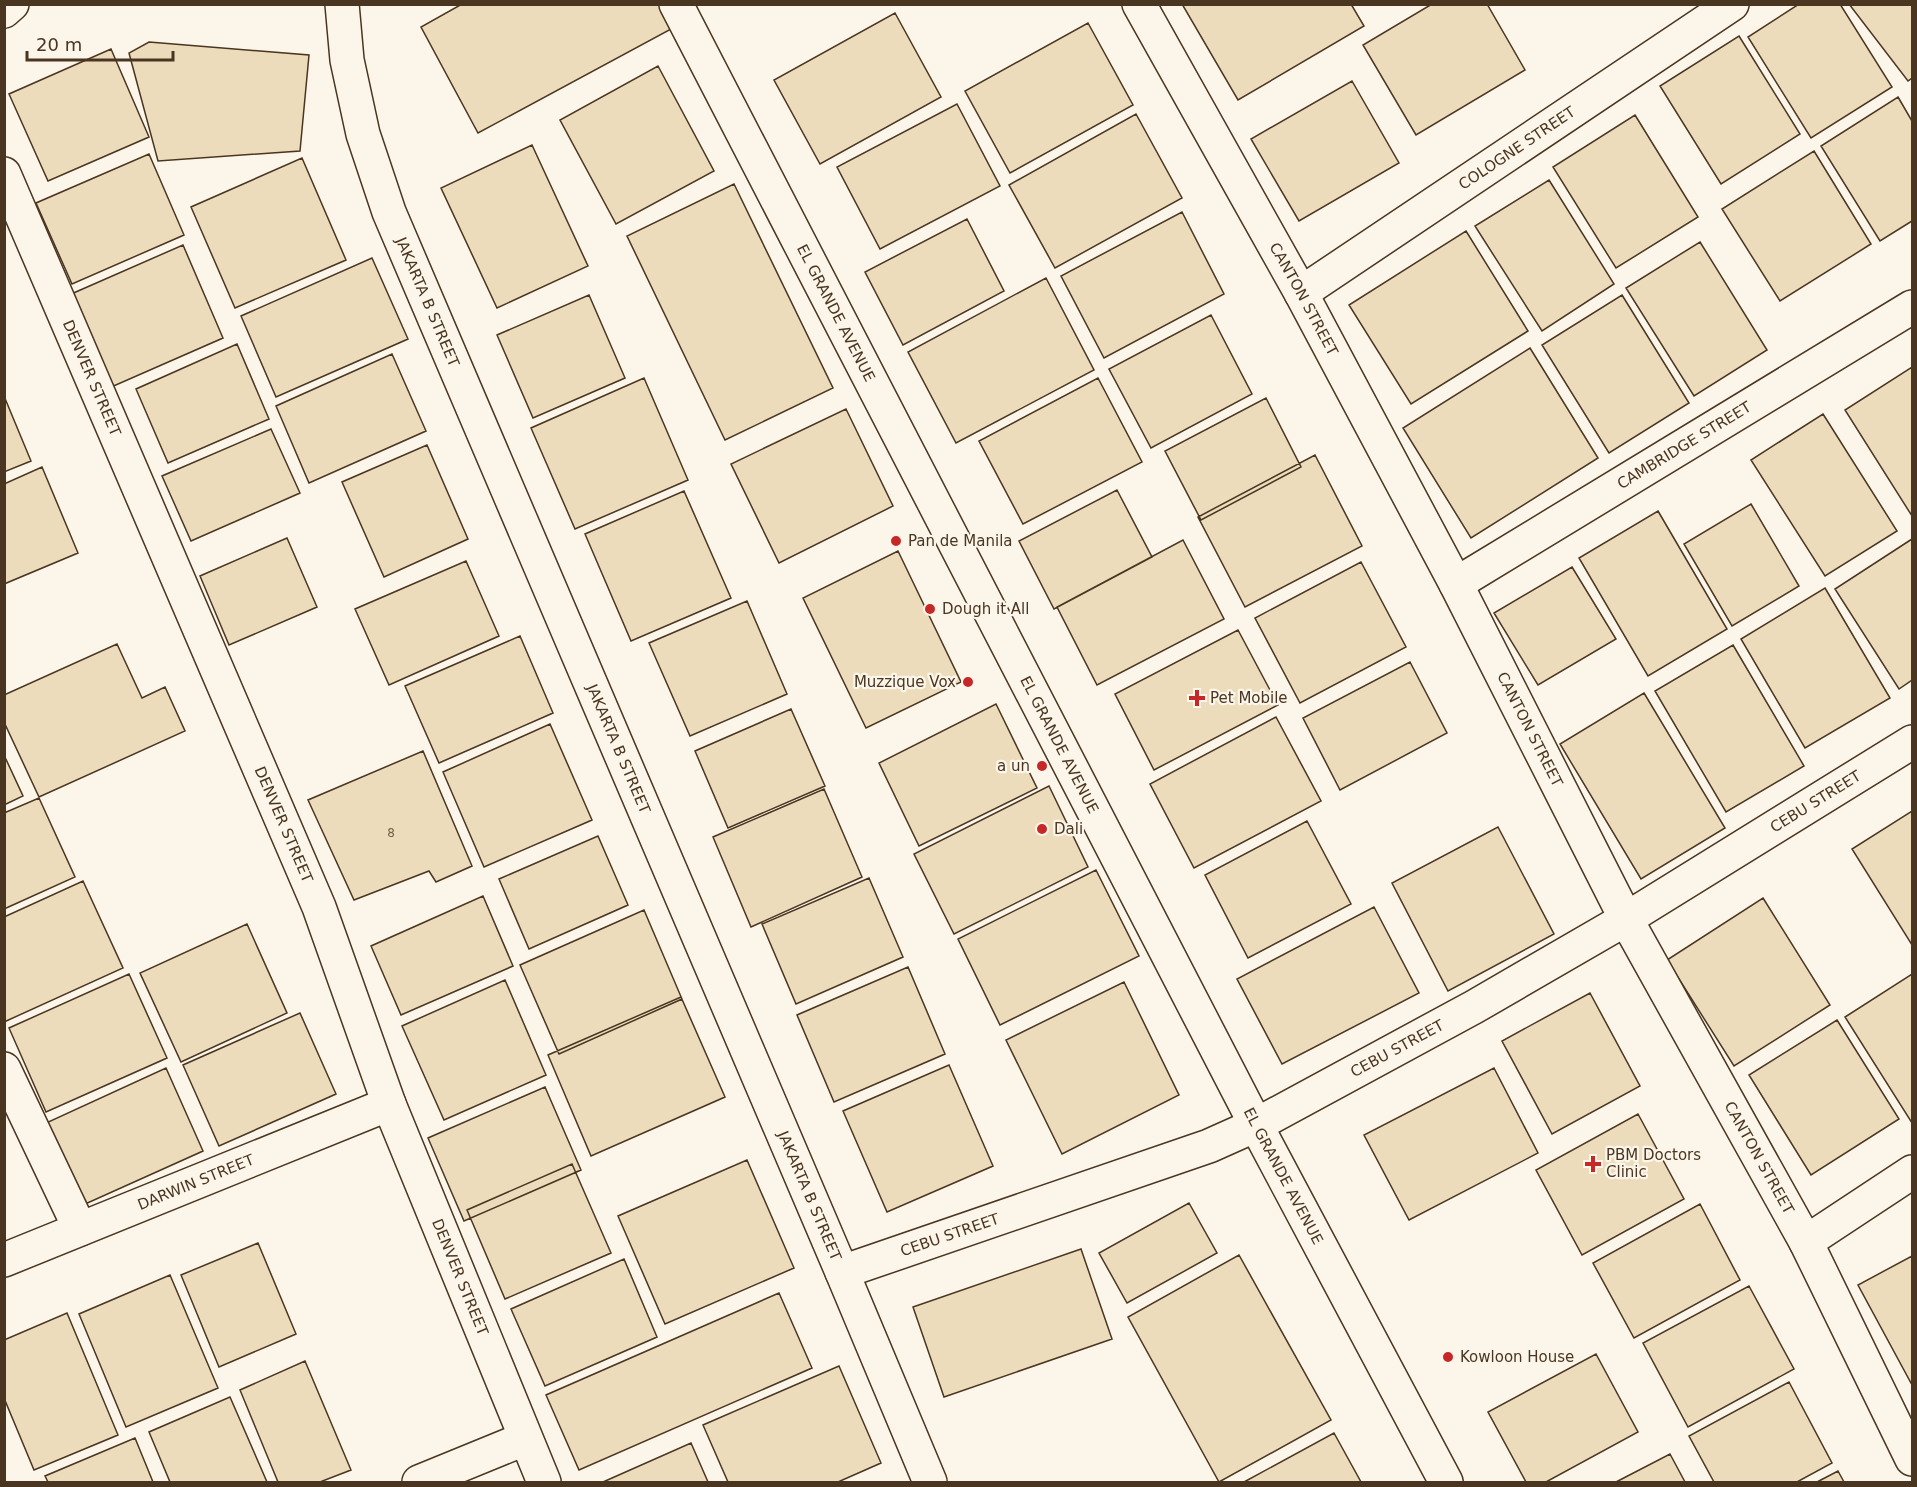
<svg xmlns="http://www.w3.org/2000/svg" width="1917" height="1487" font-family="'DejaVu Sans',sans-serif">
  <rect width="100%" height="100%" fill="#fbf6e9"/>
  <path fill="#ecdcbc" stroke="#4a3520" stroke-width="1.5" d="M 462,4 L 660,4 L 673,28 L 478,133 L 421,27 Z
    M 1182,4 L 1351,4 L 1364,26 L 1238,100 Z
    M 1432,4 L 1487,4 L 1525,70 L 1416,135 L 1363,45 Z
    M 1799,4 L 1840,4 L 1892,87 L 1811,138 L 1748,37 Z
    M 1849,4 L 1912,4 L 1912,78 L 1908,81 Z
    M 895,13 L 941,97 L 820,164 L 774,80 Z
    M 1088,23 L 1133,105 L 1010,173 L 965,91 Z
    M 1739,36 L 1800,134 L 1721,184 L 1660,86 Z
    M 149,42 L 309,55 L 300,151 L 158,161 L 129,53 Z
    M 111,49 L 149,137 L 48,181 L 9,94 Z
    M 658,66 L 714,171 L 616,224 L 560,120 Z
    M 1352,81 L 1399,163 L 1299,221 L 1251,139 Z
    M 1898,97 L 1912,121 L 1912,221 L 1880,241 L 1821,146 Z
    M 957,104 L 1000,186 L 880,249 L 837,167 Z
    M 1136,114 L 1182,198 L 1055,268 L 1009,185 Z
    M 1635,115 L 1698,217 L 1616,268 L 1553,167 Z
    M 532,145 L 588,266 L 497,308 L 441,188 Z
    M 1814,151 L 1871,244 L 1780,301 L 1722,209 Z
    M 149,154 L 184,235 L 72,284 L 36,203 Z
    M 302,158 L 346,260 L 235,308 L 191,207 Z
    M 1549,180 L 1614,284 L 1542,331 L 1475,226 Z
    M 734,184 L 833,388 L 725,440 L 627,236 Z
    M 1182,212 L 1224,294 L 1104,358 L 1061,276 Z
    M 967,219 L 1004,291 L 903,345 L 865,272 Z
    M 1466,231 L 1528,331 L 1411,404 L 1349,305 Z
    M 1700,242 L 1767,350 L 1694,396 L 1626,288 Z
    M 183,245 L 223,338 L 109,388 L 69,295 Z
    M 372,258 L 408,339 L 276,397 L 241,316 Z
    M 1046,278 L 1094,370 L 956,443 L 908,352 Z
    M 589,295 L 625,378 L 533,418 L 497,335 Z
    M 1622,295 L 1689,403 L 1609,453 L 1542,345 Z
    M 1211,315 L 1252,394 L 1151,448 L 1109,369 Z
    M 237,344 L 269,419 L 168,463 L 136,389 Z
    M 1530,348 L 1598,458 L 1471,538 L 1403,428 Z
    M 392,354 L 426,431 L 309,483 L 276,406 Z
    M 1912,367 L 1912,516 L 1845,410 Z
    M 644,378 L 688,480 L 575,529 L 531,428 Z
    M 1098,378 L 1142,462 L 1023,524 L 979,441 Z
    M 4,396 L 31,461 L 4,472 Z
    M 1266,398 L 1301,467 L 1201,520 L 1165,451 Z
    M 846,409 L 893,506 L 779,563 L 731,464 Z
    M 1823,414 L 1897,531 L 1825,576 L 1751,460 Z
    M 271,429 L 300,493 L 191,541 L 162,476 Z
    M 427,445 L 468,539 L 384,577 L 342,482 Z
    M 1315,455 L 1362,546 L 1245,607 L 1198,517 Z
    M 42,467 L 78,553 L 4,584 L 4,484 Z
    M 1117,490 L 1152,557 L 1054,609 L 1019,541 Z
    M 684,491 L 731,598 L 631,641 L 585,534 Z
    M 1751,504 L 1799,586 L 1732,626 L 1684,544 Z
    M 1658,511 L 1727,629 L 1648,676 L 1579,558 Z
    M 287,538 L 317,607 L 229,645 L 200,576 Z
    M 1912,539 L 1912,680 L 1899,689 L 1835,589 Z
    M 1183,540 L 1224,619 L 1097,685 L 1057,607 Z
    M 898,551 L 961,682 L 866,728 L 803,598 Z
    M 466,561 L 499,636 L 389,685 L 355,609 Z
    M 1361,562 L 1406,647 L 1300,703 L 1255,618 Z
    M 1572,567 L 1616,639 L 1538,685 L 1494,613 Z
    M 1825,588 L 1890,698 L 1805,748 L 1741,639 Z
    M 747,601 L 787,694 L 690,736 L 649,643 Z
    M 1238,630 L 1278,705 L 1154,770 L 1115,694 Z
    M 520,636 L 553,713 L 439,763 L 405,686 Z
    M 117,644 L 142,698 L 165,687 L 185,731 L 39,797 L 4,722 L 4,695 Z
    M 1733,645 L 1804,766 L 1726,812 L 1655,691 Z
    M 1410,662 L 1447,733 L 1340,790 L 1303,718 Z
    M 1644,693 L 1725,828 L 1641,879 L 1560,744 Z
    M 996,704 L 1037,788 L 919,846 L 879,763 Z
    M 791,709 L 825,786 L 728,828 L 695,751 Z
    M 1276,717 L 1321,801 L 1194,868 L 1150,784 Z
    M 550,724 L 592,820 L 484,867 L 443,772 Z
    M 423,751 L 472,866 L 436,882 L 429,871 L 354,900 L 308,800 Z
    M 4,755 L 23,796 L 4,805 Z
    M 1049,786 L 1088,867 L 954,934 L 914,854 Z
    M 824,789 L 862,877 L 751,927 L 713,837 Z
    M 39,798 L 75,877 L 4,909 L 4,813 Z
    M 1912,811 L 1912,945 L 1852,849 Z
    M 1307,821 L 1351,904 L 1248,958 L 1205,875 Z
    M 1498,827 L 1554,934 L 1448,991 L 1392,883 Z
    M 598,836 L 628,905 L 529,949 L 499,879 Z
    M 1096,870 L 1139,956 L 1000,1025 L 958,939 Z
    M 869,878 L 903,957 L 796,1004 L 762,924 Z
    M 83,881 L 123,968 L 4,1022 L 4,917 Z
    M 483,896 L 513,966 L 401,1015 L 371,946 Z
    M 1763,898 L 1830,1005 L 1734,1066 L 1667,960 Z
    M 1374,907 L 1419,993 L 1282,1064 L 1237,979 Z
    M 644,910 L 682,999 L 559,1054 L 520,965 Z
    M 247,924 L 287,1013 L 181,1062 L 140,973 Z
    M 908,967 L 945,1054 L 834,1102 L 797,1015 Z
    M 129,974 L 167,1058 L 46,1112 L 9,1028 Z
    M 1912,974 L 1912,1123 L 1845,1017 Z
    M 505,980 L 546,1075 L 444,1120 L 402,1026 Z
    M 1124,982 L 1179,1095 L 1062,1154 L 1006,1040 Z
    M 1590,993 L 1640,1086 L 1552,1134 L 1502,1041 Z
    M 681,997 L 725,1097 L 591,1156 L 548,1055 Z
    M 300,1013 L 336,1094 L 219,1146 L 183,1065 Z
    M 1837,1020 L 1899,1119 L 1811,1175 L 1749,1075 Z
    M 949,1065 L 993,1166 L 887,1212 L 843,1111 Z
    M 166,1068 L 203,1151 L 83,1205 L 46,1123 Z
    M 1494,1068 L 1538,1153 L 1409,1220 L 1364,1135 Z
    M 545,1087 L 581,1170 L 464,1221 L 428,1138 Z
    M 1638,1114 L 1684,1199 L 1582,1255 L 1536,1170 Z
    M 747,1160 L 794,1268 L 665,1324 L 618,1216 Z
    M 572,1164 L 611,1253 L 505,1299 L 467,1210 Z
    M 1189,1203 L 1217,1253 L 1127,1303 L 1099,1253 Z
    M 1700,1204 L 1740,1280 L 1634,1338 L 1593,1263 Z
    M 258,1243 L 296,1334 L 219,1367 L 181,1275 Z
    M 1081,1249 L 1112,1339 L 944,1397 L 913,1307 Z
    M 1239,1255 L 1331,1420 L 1219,1482 L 1128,1317 Z
    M 1912,1256 L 1912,1382 L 1911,1383 L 1858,1285 Z
    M 624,1259 L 657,1337 L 545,1386 L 511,1309 Z
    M 170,1275 L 218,1388 L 126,1427 L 79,1314 Z
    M 1749,1286 L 1794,1369 L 1688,1427 L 1643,1343 Z
    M 779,1293 L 812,1368 L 579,1470 L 546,1395 Z
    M 67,1313 L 118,1435 L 34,1470 L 4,1398 L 4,1340 Z
    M 1596,1354 L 1638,1432 L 1546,1482 L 1526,1482 L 1488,1412 Z
    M 305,1361 L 351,1470 L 320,1482 L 278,1482 L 240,1390 Z
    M 839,1366 L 881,1463 L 838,1482 L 728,1482 L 703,1425 Z
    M 1789,1382 L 1832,1463 L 1797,1482 L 1714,1482 L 1689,1436 Z
    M 230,1397 L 267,1482 L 170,1482 L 149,1432 Z
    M 1334,1433 L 1361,1482 L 1244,1482 Z
    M 135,1438 L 153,1482 L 48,1482 L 45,1476 Z
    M 691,1443 L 708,1482 L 603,1482 Z
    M 1670,1454 L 1685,1482 L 1616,1482 Z
    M 1838,1471 L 1844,1482 L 1817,1482 Z"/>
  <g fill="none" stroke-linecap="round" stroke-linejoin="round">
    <g stroke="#4a3520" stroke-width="36">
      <g id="minor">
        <path id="s1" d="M 342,4 L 347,60 L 363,134 L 389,212 L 842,1272 L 930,1482"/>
        <path id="s2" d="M 1139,4 L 1301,293 L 1456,584 L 1626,919 L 1806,1242 L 1912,1459"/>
        <path d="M 4,11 L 12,4"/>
        <path id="s3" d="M 4,174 L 319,907 L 389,1104 L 544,1482"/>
        <path id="s4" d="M 1301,293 L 1732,4"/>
        <path id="s5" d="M 1456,584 L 1912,307"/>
        <path d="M 4,1069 L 80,1229"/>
        <path d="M 1806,1242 L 1912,1172"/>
        <path id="s6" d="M 4,1260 L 389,1104"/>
        <path id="s7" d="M 842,1272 L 1209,1146 L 1256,1125 L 1474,1007 L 1626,919 L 1912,742"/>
        <path d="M 419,1482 L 524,1439"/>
      </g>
    </g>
    <g stroke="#4a3520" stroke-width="36">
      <g id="tertiary">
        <path id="s8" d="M 676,4 L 1256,1125 L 1446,1482"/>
      </g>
    </g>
    <use href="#minor" stroke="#fbf6e9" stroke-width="33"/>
    <use href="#tertiary" stroke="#fbf6e9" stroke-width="33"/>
  </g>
  <g fill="#c62828" stroke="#fbf6e9" stroke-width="2">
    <circle cx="896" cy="541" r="6"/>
    <circle cx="930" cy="609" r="6"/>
    <circle cx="968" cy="682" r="6"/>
    <path d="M1194 689h6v6h6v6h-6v6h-6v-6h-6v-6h6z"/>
    <circle cx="1042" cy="766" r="6"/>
    <circle cx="1042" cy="829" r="6"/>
    <path d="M1590 1155h6v6h6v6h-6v6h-6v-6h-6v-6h6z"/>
    <circle cx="1448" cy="1357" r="6"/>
  </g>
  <g text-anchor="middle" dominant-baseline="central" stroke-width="4.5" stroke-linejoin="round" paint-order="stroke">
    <g font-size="12" fill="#725f47">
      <text x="391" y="833">8</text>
    </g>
    <g font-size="15" fill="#4a3520" stroke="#fbf6e9">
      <text stroke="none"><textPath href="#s4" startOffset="260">COLOGNE STREET</textPath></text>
      <text stroke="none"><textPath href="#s2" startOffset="338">CANTON STREET</textPath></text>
      <text stroke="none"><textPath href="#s1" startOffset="312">JAKARTA B STREET</textPath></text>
      <text stroke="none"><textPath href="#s8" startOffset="348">EL GRANDE AVENUE</textPath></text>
      <text stroke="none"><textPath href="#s3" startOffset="222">DENVER STREET</textPath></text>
      <text stroke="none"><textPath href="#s5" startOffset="267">CAMBRIDGE STREET</textPath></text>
      <text stroke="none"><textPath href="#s2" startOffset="824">CANTON STREET</textPath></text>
      <text stroke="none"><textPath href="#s8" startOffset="834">EL GRANDE AVENUE</textPath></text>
      <text stroke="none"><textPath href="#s1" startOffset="798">JAKARTA B STREET</textPath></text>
      <text stroke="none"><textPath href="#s7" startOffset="1086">CEBU STREET</textPath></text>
      <text stroke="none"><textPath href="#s3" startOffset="708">DENVER STREET</textPath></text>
      <text stroke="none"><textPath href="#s7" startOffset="600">CEBU STREET</textPath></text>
      <text stroke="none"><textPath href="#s2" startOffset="1310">CANTON STREET</textPath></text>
      <text stroke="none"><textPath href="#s8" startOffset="1320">EL GRANDE AVENUE</textPath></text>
      <text stroke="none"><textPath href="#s6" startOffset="207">DARWIN STREET</textPath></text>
      <text stroke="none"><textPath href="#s1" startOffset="1284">JAKARTA B STREET</textPath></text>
      <text stroke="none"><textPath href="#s7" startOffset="114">CEBU STREET</textPath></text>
      <text stroke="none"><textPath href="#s3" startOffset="1194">DENVER STREET</textPath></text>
    </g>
    <g font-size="15" fill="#4a3520" stroke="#fbf6e9" text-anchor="start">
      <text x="908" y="541">Pan de Manila</text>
      <text x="942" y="609">Dough it All</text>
      <text x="956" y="682" text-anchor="end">Muzzique Vox</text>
      <text x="1210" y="698">Pet Mobile</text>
      <text x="1030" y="766" text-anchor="end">a un</text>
      <text x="1054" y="829">Dali</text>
      <text x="1606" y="1155">PBM Doctors<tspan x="1606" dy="17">Clinic</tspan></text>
      <text x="1460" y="1357">Kowloon House</text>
    </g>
  </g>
  <rect width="1917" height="1487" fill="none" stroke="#4a3520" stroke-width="12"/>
  <path d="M27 51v9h146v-9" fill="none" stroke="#4a3520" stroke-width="3"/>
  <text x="36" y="51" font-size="18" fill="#4a3520" stroke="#fbf6e9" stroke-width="4.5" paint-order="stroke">20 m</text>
</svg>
